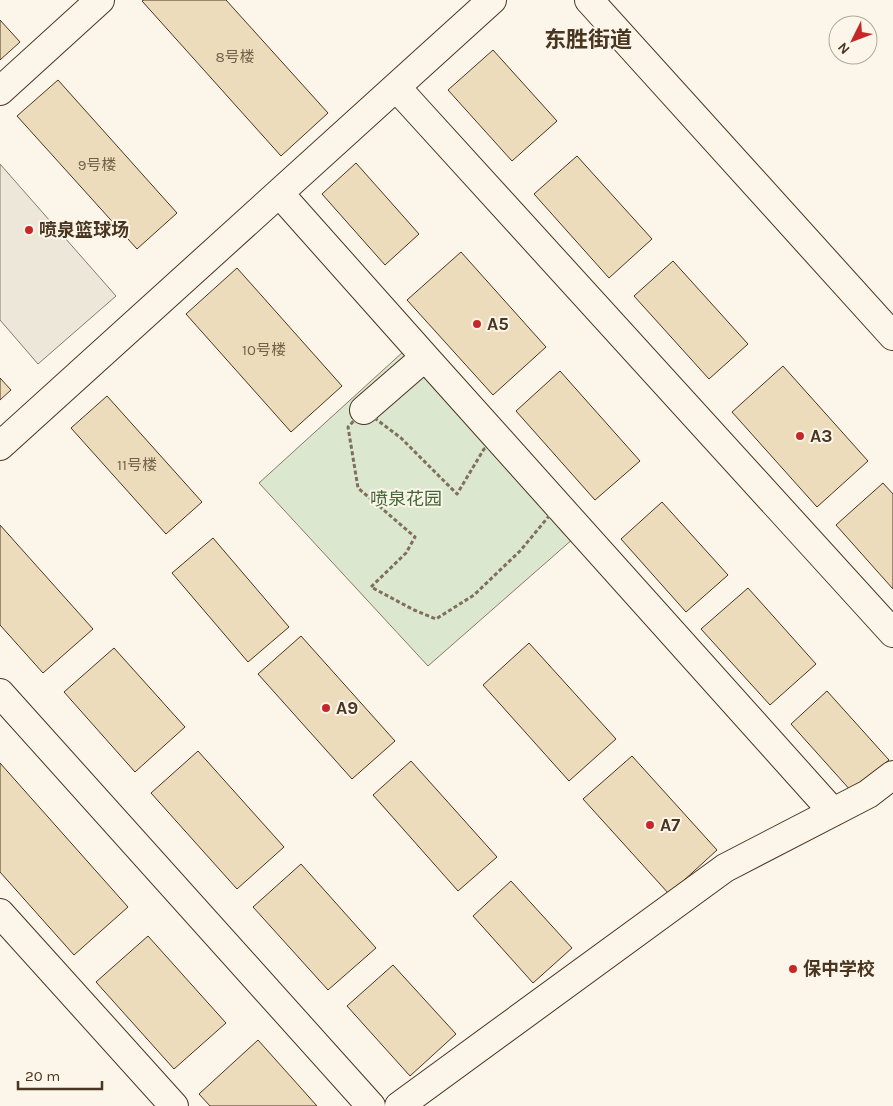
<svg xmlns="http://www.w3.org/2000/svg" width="893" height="1106" font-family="Karla,'Noto Sans SC',sans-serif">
  <rect width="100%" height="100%" fill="#fbf6e9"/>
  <path fill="#dce7d0" stroke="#887966" d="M 404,351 L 574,538 L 428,666 L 259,483 Z"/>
  <path fill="#ede7d9" stroke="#887966" d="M 0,164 L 116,296 L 38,364 L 0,320 Z"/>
  <path fill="#ecdcbc" stroke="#4a3520" d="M 144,0 L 226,0 L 328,113 L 281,156 L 142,1 Z
    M 0,20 L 20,42 L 0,60 Z
    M 493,50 L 557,121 L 512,161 L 448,90 Z
    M 58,80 L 177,213 L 137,249 L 17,116 Z
    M 577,156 L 652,239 L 609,278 L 534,194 Z
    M 356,163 L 419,234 L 385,265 L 322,194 Z
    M 461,252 L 546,347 L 493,395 L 407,300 Z
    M 673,261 L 748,344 L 709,379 L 634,296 Z
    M 237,268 L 342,386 L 291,432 L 186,314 Z
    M 783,366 L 868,461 L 817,507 L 732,412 Z
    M 560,371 L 640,461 L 595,500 L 516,411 Z
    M 0,378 L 11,390 L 0,400 Z
    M 107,396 L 202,502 L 166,534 L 71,428 Z
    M 883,483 L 893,494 L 893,589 L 836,525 Z
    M 662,502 L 728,575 L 686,612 L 621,539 Z
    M 0,525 L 93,629 L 43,673 L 0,625 Z
    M 213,538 L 289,627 L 248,662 L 172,573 Z
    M 748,588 L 816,664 L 770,705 L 701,629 Z
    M 301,636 L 395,741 L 352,779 L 258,674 Z
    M 529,643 L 616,739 L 569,781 L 483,685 Z
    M 114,648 L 185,727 L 135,772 L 64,692 Z
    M 827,691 L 889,760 L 852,792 L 791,724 Z
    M 198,751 L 284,847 L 237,889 L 151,793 Z
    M 632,756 L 717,850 L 669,894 L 583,799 Z
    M 411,761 L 497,857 L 458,891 L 373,795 Z
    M 0,763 L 128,907 L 74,955 L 0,872 Z
    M 301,864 L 376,948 L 328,990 L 253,907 Z
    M 511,881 L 572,948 L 533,983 L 473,916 Z
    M 148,936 L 226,1023 L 174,1069 L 96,982 Z
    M 393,965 L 456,1034 L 410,1076 L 347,1006 Z
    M 258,1040 L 317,1106 L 210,1106 L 199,1094 Z"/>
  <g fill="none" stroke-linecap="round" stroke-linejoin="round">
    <g stroke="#4a3520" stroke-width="30">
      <path id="minor" d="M 396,87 L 893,633
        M 0,91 L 100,0
        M 279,193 L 425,357 L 364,410
        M 425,357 L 833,812
        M 0,446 L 492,0
        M 0,693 L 371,1106
        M 0,913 L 174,1106
        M 399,1106 L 725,868 L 868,794 L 893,775"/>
    </g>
    <g stroke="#4a3520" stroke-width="30">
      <path id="major" d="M 589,0 L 893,336"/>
    </g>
    <path stroke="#7f6f5c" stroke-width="3" stroke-dasharray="4 2.5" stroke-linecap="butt" d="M 364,410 L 401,438 L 457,494 L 484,449 L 500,445 L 554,510 L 520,551 L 474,595 L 436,619 L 414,610 L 371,587 L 406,553 L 415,537 L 358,488 L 348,427 Z"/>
    <use href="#minor" stroke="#fbf6e9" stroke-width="28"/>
    <use href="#major" stroke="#fbf6e9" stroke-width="28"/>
  </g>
  <g fill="#c62828" stroke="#fbf6e9" stroke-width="2">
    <circle cx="29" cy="230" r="5"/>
    <circle cx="477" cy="324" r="5"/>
    <circle cx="800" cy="436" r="5"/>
    <circle cx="326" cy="708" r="5"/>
    <circle cx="650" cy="825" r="5"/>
    <circle cx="793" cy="969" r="5"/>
  </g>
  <g text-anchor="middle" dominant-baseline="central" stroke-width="4" stroke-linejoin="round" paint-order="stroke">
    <g font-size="15" fill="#725f47">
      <text x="235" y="57">8号楼</text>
      <text x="97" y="165">9号楼</text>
      <text x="264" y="350">10号楼</text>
      <text x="137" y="465">11号楼</text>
    </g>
    <g font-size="18" font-weight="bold" fill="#4a3520" stroke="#fbf6e9" text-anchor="start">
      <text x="39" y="230">喷泉篮球场</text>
      <text x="487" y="324">A5</text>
      <text x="810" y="436">A3</text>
      <text x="336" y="708">A9</text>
      <text x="660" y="825">A7</text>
      <text x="803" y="969">保中学校</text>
    </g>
    <g font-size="18" fill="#436837" stroke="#fbf6e9">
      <text x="406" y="499">喷泉花园</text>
    </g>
    <g font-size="22" font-weight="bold" fill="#4a3520" stroke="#fbf6e9">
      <text x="588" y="40">东胜街道</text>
    </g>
  </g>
  <g transform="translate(853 40) rotate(228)"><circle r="24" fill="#fbf6e9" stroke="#b4a999"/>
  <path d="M0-4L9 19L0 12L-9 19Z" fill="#c62828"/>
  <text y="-8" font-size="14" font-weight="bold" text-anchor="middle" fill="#4a3520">N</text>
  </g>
  <path d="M18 1081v8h84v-8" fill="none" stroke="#4a3520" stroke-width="2.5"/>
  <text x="25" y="1081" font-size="15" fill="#4a3520" stroke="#fbf6e9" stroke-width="4" paint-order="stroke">20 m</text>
</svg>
